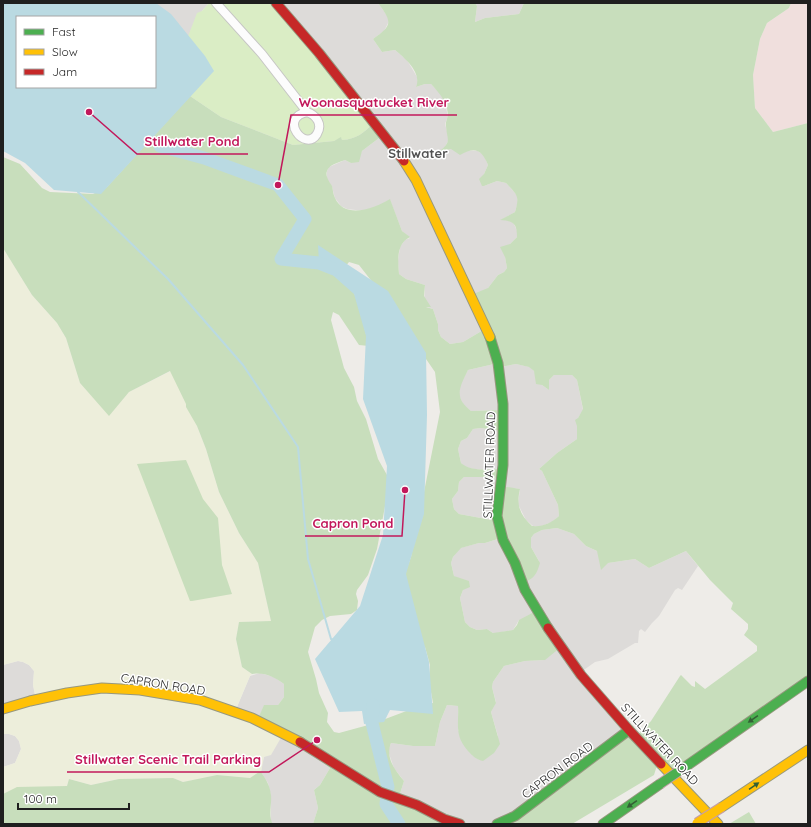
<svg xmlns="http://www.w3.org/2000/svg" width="811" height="827" font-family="Quicksand,sans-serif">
  <rect width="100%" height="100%" fill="#eeece8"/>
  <path fill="#dddbd9" d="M 156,3 L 209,3 L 202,11 L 187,39 Z
    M 278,3 L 378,3 L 388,17 L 389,21 L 384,31 L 373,39 L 382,52 L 395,50 L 407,60 L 417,77 L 418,82 L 416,87 L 425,84 L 431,84 L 443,96 L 448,116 L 445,124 L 449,139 L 445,147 L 440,151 L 451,149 L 478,151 L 484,155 L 488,165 L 484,174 L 484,186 L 497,181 L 506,183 L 517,195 L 518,202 L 515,212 L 501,220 L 510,220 L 514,224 L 517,231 L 517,237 L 510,244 L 505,257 L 507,268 L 504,272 L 498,275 L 488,288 L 485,329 L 463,342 L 450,344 L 441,337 L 438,330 L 438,324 L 433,309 L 424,306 L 425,285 L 406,279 L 399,274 L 398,261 L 400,247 L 405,240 L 410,238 L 402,231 L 390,200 L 377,207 L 364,211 L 347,209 L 341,206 L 335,198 L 332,187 L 327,179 L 327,171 L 329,167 L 345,160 L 351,163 L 360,155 L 362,151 L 383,135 Z
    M 475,3 L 524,3 L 519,14 L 485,18 L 475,22 L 477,6 Z
    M 494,364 L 500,367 L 516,364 L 530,367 L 534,371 L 542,385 L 549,390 L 549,380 L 554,375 L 572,375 L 577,380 L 583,410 L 578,418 L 577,439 L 557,453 L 539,469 L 542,471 L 558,505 L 559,516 L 552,522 L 539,527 L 533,526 L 526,520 L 518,504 L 520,489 L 501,487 L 497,521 L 459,514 L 454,509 L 452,499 L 458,491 L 459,482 L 464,477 L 482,477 L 501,479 L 501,469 L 484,470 L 466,468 L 461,463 L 458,449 L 461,441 L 467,438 L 473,429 L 481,428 L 501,431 L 502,410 L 471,411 L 463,405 L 459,395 L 460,385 L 468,370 Z
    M 557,528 L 574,534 L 586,546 L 597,551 L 608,563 L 635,559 L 649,568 L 686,551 L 698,566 L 682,590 L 678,588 L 675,590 L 659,616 L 652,623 L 645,632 L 641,629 L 639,631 L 638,643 L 635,643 L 608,659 L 595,662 L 581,672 L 630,732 L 497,823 L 489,824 L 459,823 L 399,797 L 404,781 L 394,768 L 388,751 L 391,743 L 413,746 L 435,746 L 440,722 L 447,705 L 458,706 L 458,731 L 498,736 L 491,712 L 496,702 L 492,687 L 493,682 L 504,666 L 525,661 L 545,660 L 519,620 L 513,630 L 497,633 L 493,633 L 487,629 L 477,630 L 470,627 L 465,622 L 460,598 L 463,590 L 458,579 L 454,576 L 451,563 L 453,557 L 460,548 L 479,543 L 485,543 L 501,538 L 539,561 L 531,547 L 531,538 L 534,534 L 542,530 Z
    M 18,661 L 23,662 L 29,665 L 34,671 L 33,685 L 36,700 L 3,710 L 3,665 Z
    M 260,673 L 274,677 L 284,684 L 284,697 L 278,705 L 264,706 L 256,723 L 234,714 L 250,676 Z
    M 3,734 L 9,734 L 15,736 L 19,741 L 21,749 L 15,763 L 3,767 Z
    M 282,736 L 329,766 L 330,768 L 320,785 L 314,790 L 318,808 L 313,824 L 273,824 L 271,821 L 271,796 L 268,783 L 261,772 L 262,764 L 264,757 Z"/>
  <path fill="#f0dfdd" d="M 791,3 L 808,3 L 808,123 L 773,132 L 755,108 L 753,75 L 760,39 L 767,23 L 789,8 Z"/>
  <path fill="#edeedb" d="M 3,248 L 32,295 L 57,323 L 66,338 L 80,383 L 109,415 L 129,392 L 171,371 L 197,426 L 206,449 L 219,492 L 239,533 L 258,563 L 271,621 L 239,622 L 236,639 L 242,667 L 252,674 L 250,676 L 234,714 L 282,736 L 271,755 L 264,757 L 261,772 L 250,778 L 217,775 L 183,782 L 173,778 L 119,779 L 91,785 L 69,779 L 67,786 L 3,794 L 3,767 L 15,763 L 21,749 L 19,741 L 15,736 L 9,734 L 3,734 L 3,710 L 36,700 L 33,685 L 34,671 L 29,665 L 23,662 L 18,661 L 3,665 Z"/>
  <path fill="#daedc5" d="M 209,3 L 278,3 L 374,123 C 363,133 357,139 342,140 L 341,138 L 334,141 L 293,145 L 221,117 L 190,96 L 187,39 L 197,13 L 202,11 Z"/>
  <path fill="#c8debc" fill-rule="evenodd" d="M 378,3 L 475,3 L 477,6 L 475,22 L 485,18 L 519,14 L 524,3 L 791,3 L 789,8 L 767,23 L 760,39 L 753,75 L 755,108 L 773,132 L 808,123 L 808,676 L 674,774 L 658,762 L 654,775 L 572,824 L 489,824 L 497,823 L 631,735 L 638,735 L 651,721 L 680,676 L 681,675 L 692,686 L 695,687 L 695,681 L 705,689 L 757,651 L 757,646 L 744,635 L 748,629 L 748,624 L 731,609 L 733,603 L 710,580 L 686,551 L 649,568 L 635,559 L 608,563 L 601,570 L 597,551 L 586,546 L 574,534 L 557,528 L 542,530 L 534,534 L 531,538 L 531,547 L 540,563 C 537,573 534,580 523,582 L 501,538 L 485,543 L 479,543 L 461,548 L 453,557 L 451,563 L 454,576 L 469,581 L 470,587 L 463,590 L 460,598 L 465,622 L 470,627 L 477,630 L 487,629 L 493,633 L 513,630 L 517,625 L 519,620 L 536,611 L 561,647 L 545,660 L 525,661 L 504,666 L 493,682 L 492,687 L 496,703 L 491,712 L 500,744 L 494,753 L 483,761 C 475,759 473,756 468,751 C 454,735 459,725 458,706 L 447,705 L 440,722 L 435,746 L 413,746 L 391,743 C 385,758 395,770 404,781 L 399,797 L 459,823 L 468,824 L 313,824 L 318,808 L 314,790 L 320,785 L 330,768 L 301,746 L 256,723 L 264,705 L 278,705 L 284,697 L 284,684 C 274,677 265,672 252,674 L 242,667 L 236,639 L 239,622 L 271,621 L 258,563 L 239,533 L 219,492 L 206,449 L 197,426 L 186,407 L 186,404 L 170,371 L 129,392 L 109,416 L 80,383 L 66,338 L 57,323 L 32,295 L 3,248 L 3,157 L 20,164 L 42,188 L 50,192 L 93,194 L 107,187 L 190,96 L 221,117 L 293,145 L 334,141 L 341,137 L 342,140 C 357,139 363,133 374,123 L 383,135 L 362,151 L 359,162 L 351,163 L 345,160 C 340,162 331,164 328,169 C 324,175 329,181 332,186 C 333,190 333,194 335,198 C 345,220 375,208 390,199 L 402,231 L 410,237 C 396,244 398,260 399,274 L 406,279 L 425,285 L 424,296 L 431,307 L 426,307 L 433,309 L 438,324 L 438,330 L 441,337 L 450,344 L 463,342 L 485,329 L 471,295 L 488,288 L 498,275 L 504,272 L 507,268 L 505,257 L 500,247 L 510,244 L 517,237 C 517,223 513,221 500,220 L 515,212 C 520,195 517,195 506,183 L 497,181 L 484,186 L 482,186 L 479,179 L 484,174 L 488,165 C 482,150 475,146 460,155 L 451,149 L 440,151 C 452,141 447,140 446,126 C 445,122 448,118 448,114 C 446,100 440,94 431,84 L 425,84 L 416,87 C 422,73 406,59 395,50 L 382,52 L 373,39 C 393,25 392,22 378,3 ZM 349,262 L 359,265 L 377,288 L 435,372 L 440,412 L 411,557 L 406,571 L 392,596 L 425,647 L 430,665 L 429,681 L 433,703 L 425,704 L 372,724 L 339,733 L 334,732 L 327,722 L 328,713 L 319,693 L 316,679 L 308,652 L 315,627 L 322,620 L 330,616 L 351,614 L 357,610 L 358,601 L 356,594 L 357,590 L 368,575 L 377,549 L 389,485 L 387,475 L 378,459 L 366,419 L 357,401 L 354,387 L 344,368 L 331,320 L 333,312 L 339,315 L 359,345 L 369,346 L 359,307 L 345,267 ZM 494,364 L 500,367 L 516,364 L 529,367 L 534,371 L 536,384 L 542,385 L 549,390 L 549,380 L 554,375 L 572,375 L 577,380 L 583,409 L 578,418 L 575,420 L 577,426 L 577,439 L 557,453 L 539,469 L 542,471 L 558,505 L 559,516 C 551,523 543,527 532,526 C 520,515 516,505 520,489 L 501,486 L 497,521 L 459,514 L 454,509 L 452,499 L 458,491 L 459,482 L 464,477 L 482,477 L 501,479 L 501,469 C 488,469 471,472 461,463 L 458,449 L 461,441 L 467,438 L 473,429 L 481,428 L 501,431 L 502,410 L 471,411 C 454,398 459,388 468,370 Z
    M 186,460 L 203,499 L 218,518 L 222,565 L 232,594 L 192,601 L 190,601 L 137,464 Z
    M 259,772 L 261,772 C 266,779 270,786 271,795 C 272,804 268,817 273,824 L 3,824 L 3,794 L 17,787 L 67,786 L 69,779 L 91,785 L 119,779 L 173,778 L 183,782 L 217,775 L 250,778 Z
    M 749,812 L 756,824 L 729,824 Z"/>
  <path fill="#badae2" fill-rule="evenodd" d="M 3,3 L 156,3 L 171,14 L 205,56 L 214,71 L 101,194 L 54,190 L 25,163 L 3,151 ZM 17,17 L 155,17 L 155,87 L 17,87 Z
    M 318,245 L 388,291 L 426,353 L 427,415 L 424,514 L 406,574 L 429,662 L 433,714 L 390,710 L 384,722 L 364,724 L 362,711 L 339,712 L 315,659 L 360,606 L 383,535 L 387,466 L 363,399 L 366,336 L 354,294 L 319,263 Z"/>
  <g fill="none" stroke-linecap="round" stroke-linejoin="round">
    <path stroke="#badae2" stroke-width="2" d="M 79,190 L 78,192 L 168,279 L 243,365 L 298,447 L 308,559 L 331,639 L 334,640"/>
    <path stroke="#badae2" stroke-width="13" d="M 160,146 L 204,158 L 278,185 L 305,219 L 281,259 L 319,263 L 334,269
      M 373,705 L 372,723 L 388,787 L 386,804 L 399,824"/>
    <g stroke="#c6c6c4" stroke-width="10">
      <path id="street" d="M 216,3 L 262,54 L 307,112 C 316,115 323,124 317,134 C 305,153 278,118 307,112"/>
    </g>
    <g stroke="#97987f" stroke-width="11">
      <path id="fast" d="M 490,337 L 498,363 L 503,404 L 503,465 L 497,516 L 503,540 L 515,563 L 525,590 L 548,628
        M 685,767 L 808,681
        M 497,824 L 515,816 L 629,730
        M 603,824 L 660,784"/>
    </g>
    <g stroke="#97987f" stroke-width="11">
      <path id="slow" d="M 404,161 L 416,180 L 490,337
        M 3,709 L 30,701 L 67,693 L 102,688 L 140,690 L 200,700 L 252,718 L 300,742
        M 661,764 L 718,824
        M 722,807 L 808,750"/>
    </g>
    <g stroke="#97987f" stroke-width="11">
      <path id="jam" d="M 276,3 L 319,53 L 404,161
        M 548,628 L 581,675 L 629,730 L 661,764
        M 300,742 L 380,792 L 417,805 L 444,819 L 460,824"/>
    </g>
    <use href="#street" stroke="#fcfcfc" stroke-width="8"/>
    <use href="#fast" stroke="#4caf50" stroke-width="9"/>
    <use href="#slow" stroke="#ffc107" stroke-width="9"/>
    <use href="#jam" stroke="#c62828" stroke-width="9"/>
    <g stroke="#c59ea8" stroke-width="11" stroke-linecap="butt">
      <path id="fast-bridge" d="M 660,784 L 685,767"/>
    </g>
    <g stroke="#c59ea8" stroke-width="11" stroke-linecap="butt">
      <path id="slow-bridge" d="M 697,823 L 722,807"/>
    </g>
    <use href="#fast-bridge" stroke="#4caf50" stroke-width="9"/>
    <use href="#slow-bridge" stroke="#ffc107" stroke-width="9"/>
  </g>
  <defs><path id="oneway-solid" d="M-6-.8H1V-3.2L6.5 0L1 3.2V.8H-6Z"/></defs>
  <g fill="#336035">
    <use href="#oneway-solid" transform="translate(753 719) rotate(145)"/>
    <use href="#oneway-solid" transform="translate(754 786) rotate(-34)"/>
    <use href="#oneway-solid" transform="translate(632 804) rotate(145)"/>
  </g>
  <g text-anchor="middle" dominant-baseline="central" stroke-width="3" stroke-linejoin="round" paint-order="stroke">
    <g font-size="12" fill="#1f1f1f" stroke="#fff">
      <text transform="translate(489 465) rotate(-88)">STILLWATER ROAD</text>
      <text transform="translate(163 684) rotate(9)">CAPRON ROAD</text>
      <text transform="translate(660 744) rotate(47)">STILLWATER ROAD</text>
      <text transform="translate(557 770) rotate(-37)">CAPRON ROAD</text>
    </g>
    <g font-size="13" font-weight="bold" fill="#525252" stroke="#fff">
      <text x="418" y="153">Stillwater</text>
    </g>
  </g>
  <path fill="none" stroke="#c2185b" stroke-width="1.5" d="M278 185L291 115H457M89 112L137 154H248M405 490L402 536H305M317 740L269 772H67"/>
  <g fill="#c2185b" stroke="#fff" stroke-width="1.5">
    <circle cx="278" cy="185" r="4"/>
    <circle cx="89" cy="112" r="4"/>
    <circle cx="405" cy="490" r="4"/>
    <circle cx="317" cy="740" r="4"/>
  </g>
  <g font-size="13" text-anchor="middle" font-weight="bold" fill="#c2185b" stroke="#fff" stroke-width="3" stroke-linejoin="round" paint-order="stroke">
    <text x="374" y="107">Woonasquatucket River</text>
    <text x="192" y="146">Stillwater Pond</text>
    <text x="353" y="528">Capron Pond</text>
    <text x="168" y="764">Stillwater Scenic Trail Parking</text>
  </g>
  <rect width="811" height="827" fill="none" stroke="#1f1f1f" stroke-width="8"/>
  <rect x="16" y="16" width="140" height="72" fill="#ffffff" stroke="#a5a5a5"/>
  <rect x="24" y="29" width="20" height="6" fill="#4caf50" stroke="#a5a5a5"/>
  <text x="52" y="36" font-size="12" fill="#1f1f1f">Fast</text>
  <rect x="24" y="49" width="20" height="6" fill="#ffc107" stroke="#a5a5a5"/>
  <text x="52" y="56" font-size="12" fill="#1f1f1f">Slow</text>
  <rect x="24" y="69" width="20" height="6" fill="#c62828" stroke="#a5a5a5"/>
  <text x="52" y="76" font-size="12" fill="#1f1f1f">Jam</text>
  <path d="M18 803v6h111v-6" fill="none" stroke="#1f1f1f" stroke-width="2"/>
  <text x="24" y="803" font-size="12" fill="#1f1f1f" stroke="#ffffff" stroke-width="3" paint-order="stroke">100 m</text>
</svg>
